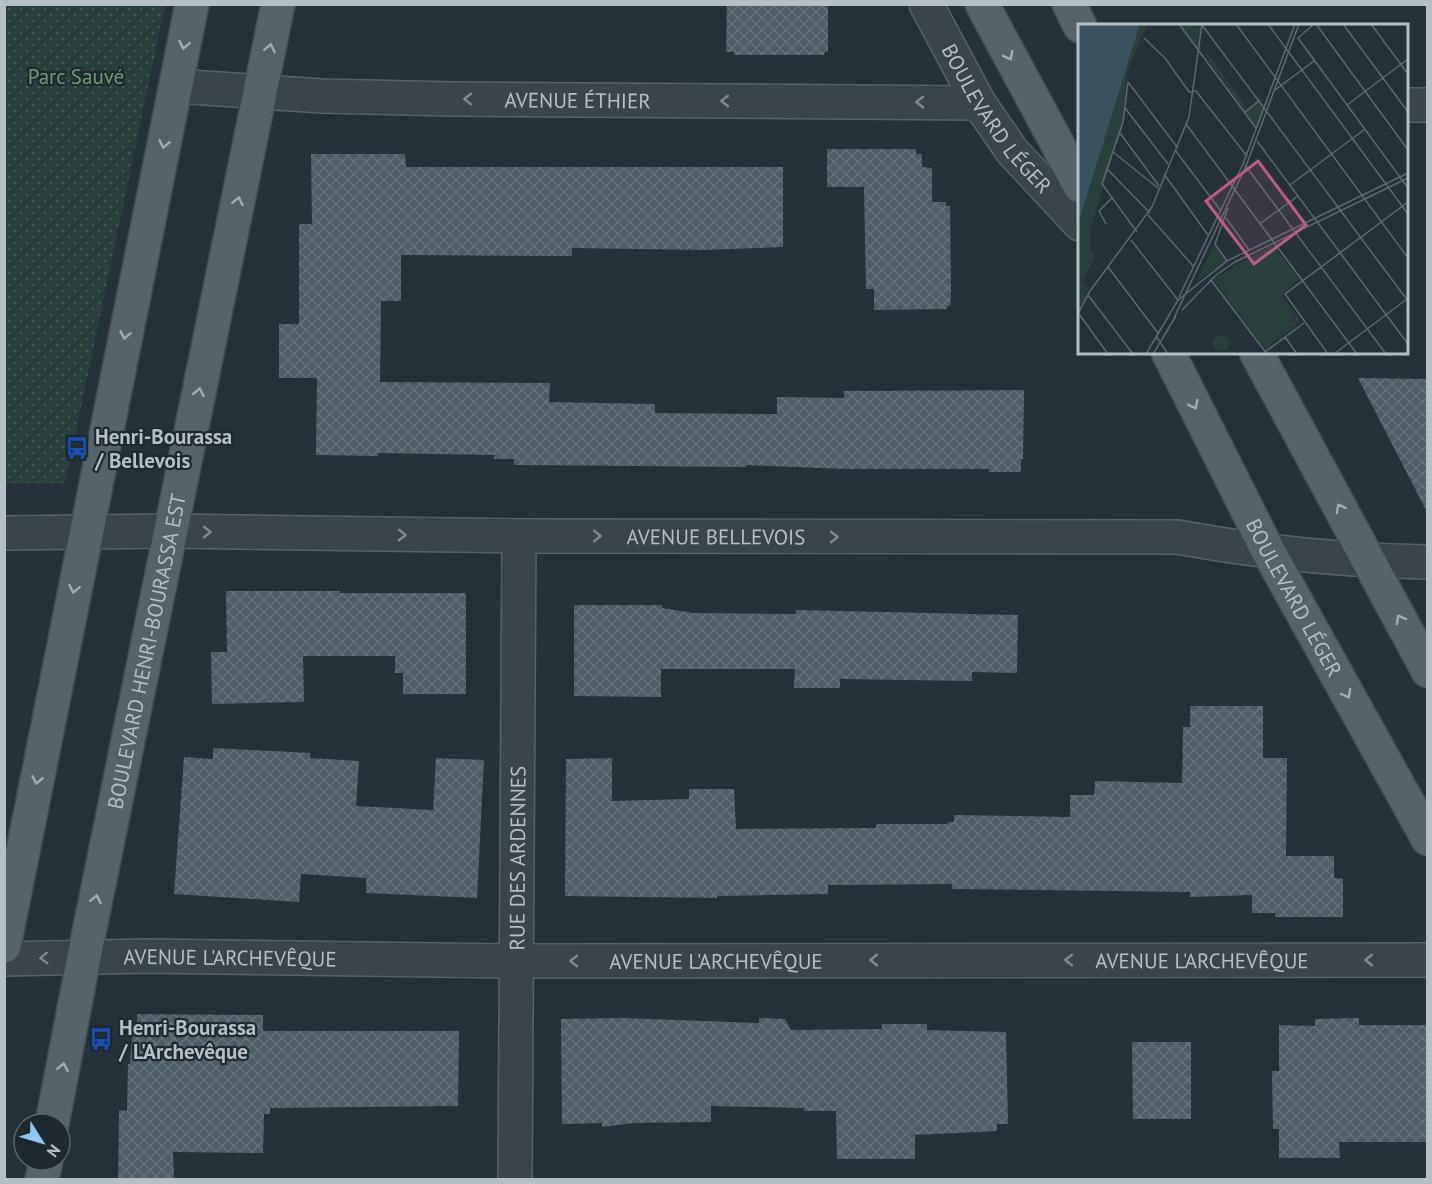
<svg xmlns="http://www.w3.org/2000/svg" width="1432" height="1184" font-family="'PT Sans',sans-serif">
  <defs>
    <pattern id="park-dots" width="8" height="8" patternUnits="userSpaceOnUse" patternTransform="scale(1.5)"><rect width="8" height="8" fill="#2a403c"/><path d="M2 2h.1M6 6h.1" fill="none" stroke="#465a57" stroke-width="1.8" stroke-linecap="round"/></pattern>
    <pattern id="building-cross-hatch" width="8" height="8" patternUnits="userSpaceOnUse" patternTransform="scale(1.5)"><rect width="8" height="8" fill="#4e5d65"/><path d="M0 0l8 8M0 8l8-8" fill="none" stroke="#65727a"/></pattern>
  </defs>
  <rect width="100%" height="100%" fill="#25323a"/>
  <path fill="url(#park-dots)" d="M 4,5 L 165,5 L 65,483 L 5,483 Z"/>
  <path fill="url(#building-cross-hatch)" d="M 727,4 L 828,4 L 828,52 L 825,51 L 824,55 L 734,55 L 734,52 L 726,52 Z
    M 827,149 L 916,149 L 916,154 L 922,154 L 922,167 L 932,168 L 932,202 L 946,202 L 946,206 L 950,206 L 951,291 L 950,306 L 947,306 L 947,309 L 874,310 L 874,289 L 866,289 L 864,187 L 827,187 Z
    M 311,154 L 405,154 L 406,167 L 783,167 L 783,247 L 702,250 L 572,248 L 572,256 L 401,255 L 401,301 L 381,301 L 380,382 L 550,383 L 549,402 L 655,404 L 655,413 L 777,414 L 777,397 L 844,398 L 844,391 L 1024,390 L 1023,459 L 1021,459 L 1021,472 L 989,472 L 989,469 L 846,469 L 746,465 L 746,467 L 514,465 L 514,459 L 494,459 L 494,455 L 378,453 L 378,456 L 316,455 L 317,378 L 279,378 L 279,324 L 299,324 L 299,224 L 312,224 Z
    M 1358,378 L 1428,379 L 1428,514 Z
    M 226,591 L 340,591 L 340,593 L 466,593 L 466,694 L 403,694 L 403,673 L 395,673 L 395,656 L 303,656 L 304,702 L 212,704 L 211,652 L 227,652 Z
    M 574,605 L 662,605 L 662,608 L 693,613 L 796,614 L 796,610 L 1018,615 L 1017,673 L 972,672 L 972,681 L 840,679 L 840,688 L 794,688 L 795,669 L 661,669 L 661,697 L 574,696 Z
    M 1190,706 L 1263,706 L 1263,758 L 1287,758 L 1286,856 L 1334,856 L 1334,878 L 1343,879 L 1343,917 L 1276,917 L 1275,913 L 1252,913 L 1252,895 L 1190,897 L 1190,892 L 952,889 L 952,884 L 828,885 L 828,894 L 717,896 L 717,898 L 565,896 L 566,759 L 612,758 L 612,801 L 689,799 L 689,789 L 734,789 L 736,829 L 876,828 L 876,824 L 948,824 L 948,822 L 954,822 L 954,815 L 1070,817 L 1070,795 L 1094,795 L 1095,781 L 1182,783 L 1183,727 L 1190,727 Z
    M 213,748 L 310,753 L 310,758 L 359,761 L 356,806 L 433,810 L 436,758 L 484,760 L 477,898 L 366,893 L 366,878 L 301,874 L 299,902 L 174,894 L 184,757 L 213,759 Z
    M 137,1014 L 263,1015 L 263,1031 L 459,1031 L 458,1106 L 270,1108 L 270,1114 L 264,1114 L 263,1153 L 173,1152 L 174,1179 L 118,1179 L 119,1110 L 127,1111 L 128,1064 L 130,1064 L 133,1027 L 137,1028 Z
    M 622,1018 L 759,1023 L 759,1018 L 785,1019 L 791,1030 L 882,1029 L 882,1024 L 927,1024 L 927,1030 L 1006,1032 L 1008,1124 L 997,1124 L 997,1131 L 915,1135 L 915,1159 L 837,1159 L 836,1111 L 804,1111 L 804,1108 L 711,1106 L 711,1122 L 633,1123 L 602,1127 L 602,1123 L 562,1124 L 561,1019 Z
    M 1359,1018 L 1359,1025 L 1428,1025 L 1428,1142 L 1339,1142 L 1340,1158 L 1279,1158 L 1279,1129 L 1273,1129 L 1272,1071 L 1279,1071 L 1279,1025 L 1315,1026 L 1315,1019 Z
    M 1132,1042 L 1191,1042 L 1191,1119 L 1133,1119 Z"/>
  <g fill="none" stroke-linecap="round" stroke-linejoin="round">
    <g stroke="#576269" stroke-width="36">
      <g id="minor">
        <path id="s1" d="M 926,4 L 979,103 L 1012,151 L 1080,224"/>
        <path id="s2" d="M 176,86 L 322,96 L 453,99 L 979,103"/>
        <path d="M 1406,105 L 1428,105"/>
        <path id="s3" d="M 4,533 L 170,531 L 519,536 L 1177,537 C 1259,552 1344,561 1428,562"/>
        <path id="s4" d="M 4,959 L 146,956 L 517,961 L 1428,960"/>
        <path id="s5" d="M 515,1180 L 519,536"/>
      </g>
    </g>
    <g stroke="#424d54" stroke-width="36">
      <g id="major">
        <path d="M 982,4 L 1080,186"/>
        <path d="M 1069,4 L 1080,26"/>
        <path id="s6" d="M 1168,352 L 1268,551 L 1428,839"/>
        <path d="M 1256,352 L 1428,671"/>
        <path d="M 4,946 L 192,4"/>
        <path id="s7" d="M 52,1124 L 84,957 L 278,4"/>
        <path d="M 42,1180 L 46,1160"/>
      </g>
    </g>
    <use href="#minor" stroke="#39444b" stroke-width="33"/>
    <use href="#major" stroke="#57636b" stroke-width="33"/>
  </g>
  <defs><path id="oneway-chevron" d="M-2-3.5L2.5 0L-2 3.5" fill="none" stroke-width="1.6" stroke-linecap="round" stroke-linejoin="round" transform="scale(1.5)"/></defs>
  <g stroke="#a1adb4">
    <use href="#oneway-chevron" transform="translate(184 45) rotate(101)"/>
    <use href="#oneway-chevron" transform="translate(270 48) rotate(-79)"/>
    <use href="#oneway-chevron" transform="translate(1009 56) rotate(62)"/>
    <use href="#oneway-chevron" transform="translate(164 144) rotate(102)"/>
    <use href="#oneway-chevron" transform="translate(238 201) rotate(-78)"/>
    <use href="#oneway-chevron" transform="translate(125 335) rotate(102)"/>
    <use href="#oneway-chevron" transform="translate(199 392) rotate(-78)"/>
    <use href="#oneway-chevron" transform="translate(1194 405) rotate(63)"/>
    <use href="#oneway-chevron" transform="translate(1340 508) rotate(-119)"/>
    <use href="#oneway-chevron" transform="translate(74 589) rotate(101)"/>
    <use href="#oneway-chevron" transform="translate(1400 619) rotate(-118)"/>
    <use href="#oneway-chevron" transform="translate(1347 694) rotate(61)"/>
    <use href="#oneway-chevron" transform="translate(37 780) rotate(101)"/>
    <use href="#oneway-chevron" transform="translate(96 899) rotate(-78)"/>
    <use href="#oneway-chevron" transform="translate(63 1067) rotate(-79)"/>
  </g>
  <g stroke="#7d888f">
    <use href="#oneway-chevron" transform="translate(468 99) rotate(-180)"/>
    <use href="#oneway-chevron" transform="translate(725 101) rotate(-180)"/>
    <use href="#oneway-chevron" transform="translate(920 102) rotate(-180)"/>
    <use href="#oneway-chevron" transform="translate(207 532) rotate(1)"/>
    <use href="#oneway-chevron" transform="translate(402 535) rotate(1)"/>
    <use href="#oneway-chevron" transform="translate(597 536)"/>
    <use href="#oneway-chevron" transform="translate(834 537)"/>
    <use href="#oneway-chevron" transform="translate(44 958) rotate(178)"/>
    <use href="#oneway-chevron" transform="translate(874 960) rotate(180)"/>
    <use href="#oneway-chevron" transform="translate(1069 960) rotate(180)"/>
    <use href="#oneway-chevron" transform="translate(1369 960) rotate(180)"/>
    <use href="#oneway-chevron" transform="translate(574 961) rotate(180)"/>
  </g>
  <defs>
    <g id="bus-bare" transform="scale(1.8)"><path d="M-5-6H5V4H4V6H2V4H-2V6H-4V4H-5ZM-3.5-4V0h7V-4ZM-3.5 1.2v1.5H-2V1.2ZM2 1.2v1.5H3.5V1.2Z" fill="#1a4fb4" stroke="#1e2930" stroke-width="2.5" paint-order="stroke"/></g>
  </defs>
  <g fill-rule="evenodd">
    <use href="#bus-bare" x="77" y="448"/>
    <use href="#bus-bare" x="101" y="1039"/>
  </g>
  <g text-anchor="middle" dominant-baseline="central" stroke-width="4.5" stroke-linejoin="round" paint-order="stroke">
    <g font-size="21" fill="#749a76" stroke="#1e2930">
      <text x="76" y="76">Parc Sauvé</text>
    </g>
    <g font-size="21" fill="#b4bfc6" stroke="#1e2930">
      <text stroke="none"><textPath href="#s2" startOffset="402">AVENUE ÉTHIER</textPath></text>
      <text stroke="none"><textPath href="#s1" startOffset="135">BOULEVARD LÉGER</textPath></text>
      <text stroke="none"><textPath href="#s3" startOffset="712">AVENUE BELLEVOIS</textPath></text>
      <text stroke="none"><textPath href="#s6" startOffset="276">BOULEVARD LÉGER</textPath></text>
      <text stroke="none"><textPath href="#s7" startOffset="482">BOULEVARD HENRI-BOURASSA EST</textPath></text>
      <text stroke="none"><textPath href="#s5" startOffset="322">RUE DES ARDENNES</textPath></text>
      <text stroke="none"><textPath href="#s4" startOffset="226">AVENUE L'ARCHEVÊQUE</textPath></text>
      <text stroke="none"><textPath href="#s4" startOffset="1198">AVENUE L'ARCHEVÊQUE</textPath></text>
      <text stroke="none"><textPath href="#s4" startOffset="712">AVENUE L'ARCHEVÊQUE</textPath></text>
    </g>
    <g font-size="21" font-weight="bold" fill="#b4bfc6" stroke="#1e2930" text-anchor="start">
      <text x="95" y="436">Henri-Bourassa<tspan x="95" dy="24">/ Bellevois</tspan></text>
      <text x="119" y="1027">Henri-Bourassa<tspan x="119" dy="24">/ L'Archevêque</tspan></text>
    </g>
  </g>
  <g transform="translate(1078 24)">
    <rect width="330" height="330" fill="#25323a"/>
    <path d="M135 319a8 8 0 1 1 16 0a8 8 0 1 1-16 0Z" fill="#2a403c"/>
    <path d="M 62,0 L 69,0 L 48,52 L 46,95 L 12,206 L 12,226 L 17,232 L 5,257 L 12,267 L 0,290 L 0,200 L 4,178 ZM 102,0 L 124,0 L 122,27 ZM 129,29 L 171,86 L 182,76 L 186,82 L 179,105 L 127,31 ZM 136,221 L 149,237 L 119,257 L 119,256 ZM 195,221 L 221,255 L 204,270 L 223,298 L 187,325 L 135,255 Z" fill="#2a403c"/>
    <path d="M 0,0 L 62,0 L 0,200 Z" fill="#3a5160"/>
    <path fill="none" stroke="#5e6a72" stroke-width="1.5" d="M 101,0 L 178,104M 158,0 L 330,234M 190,0 L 330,190M 236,0 L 220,14 L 330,164M 238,0 L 330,126M 265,0 L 330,88M 293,0 L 330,50M 124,1 L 330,277M 66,14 L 87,34 L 111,68 L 118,67 L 169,132M 50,58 L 45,98 L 24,160 L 59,208M 50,58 L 99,123M 197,66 L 236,37M 269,81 L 330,35M 47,84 L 90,140M 166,89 L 182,76M 108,100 L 279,330M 42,109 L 81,162M 179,117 L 330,320M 97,126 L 143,187M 35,128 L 80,164M 167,141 L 308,330M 29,145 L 72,189M 86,150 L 130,211M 212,161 L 287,105M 70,191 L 116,243M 148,194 L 171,226M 183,199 L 220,172M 28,200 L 21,187 L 34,174M 53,216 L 100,276M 149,237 L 137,220 L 150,184M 30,243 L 80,309M 133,256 L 189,330M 10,271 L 55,330M 101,273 L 165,140 L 217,0M 104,286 L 137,252 L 157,238 L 330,154M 0,290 L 12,267 L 74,183 L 111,93 L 124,0M 1,290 L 30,330M 96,294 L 168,142 L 221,0M 78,312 L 90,330M 207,313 L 219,330M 187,328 L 226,299M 68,330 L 100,276 L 149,237 L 330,149M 75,330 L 98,292M 250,330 L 207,270 L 330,178M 256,330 L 329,275"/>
    <path fill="#bc5b86" fill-opacity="0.15" stroke="#bc5b86" stroke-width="3" d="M 180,137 L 228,201 L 176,240 L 128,177 Z"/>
    <rect width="330" height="330" fill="none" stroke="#b4bfc6" stroke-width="3"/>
  </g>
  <rect width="1432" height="1184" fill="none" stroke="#b4bfc6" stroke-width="12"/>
  <g transform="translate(42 1142) rotate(127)"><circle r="28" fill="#1e2930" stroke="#5a656c" stroke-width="1.5"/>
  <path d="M0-4.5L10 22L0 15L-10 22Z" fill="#90c6ef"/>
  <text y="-9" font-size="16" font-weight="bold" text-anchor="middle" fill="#b4bfc6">N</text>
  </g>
</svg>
